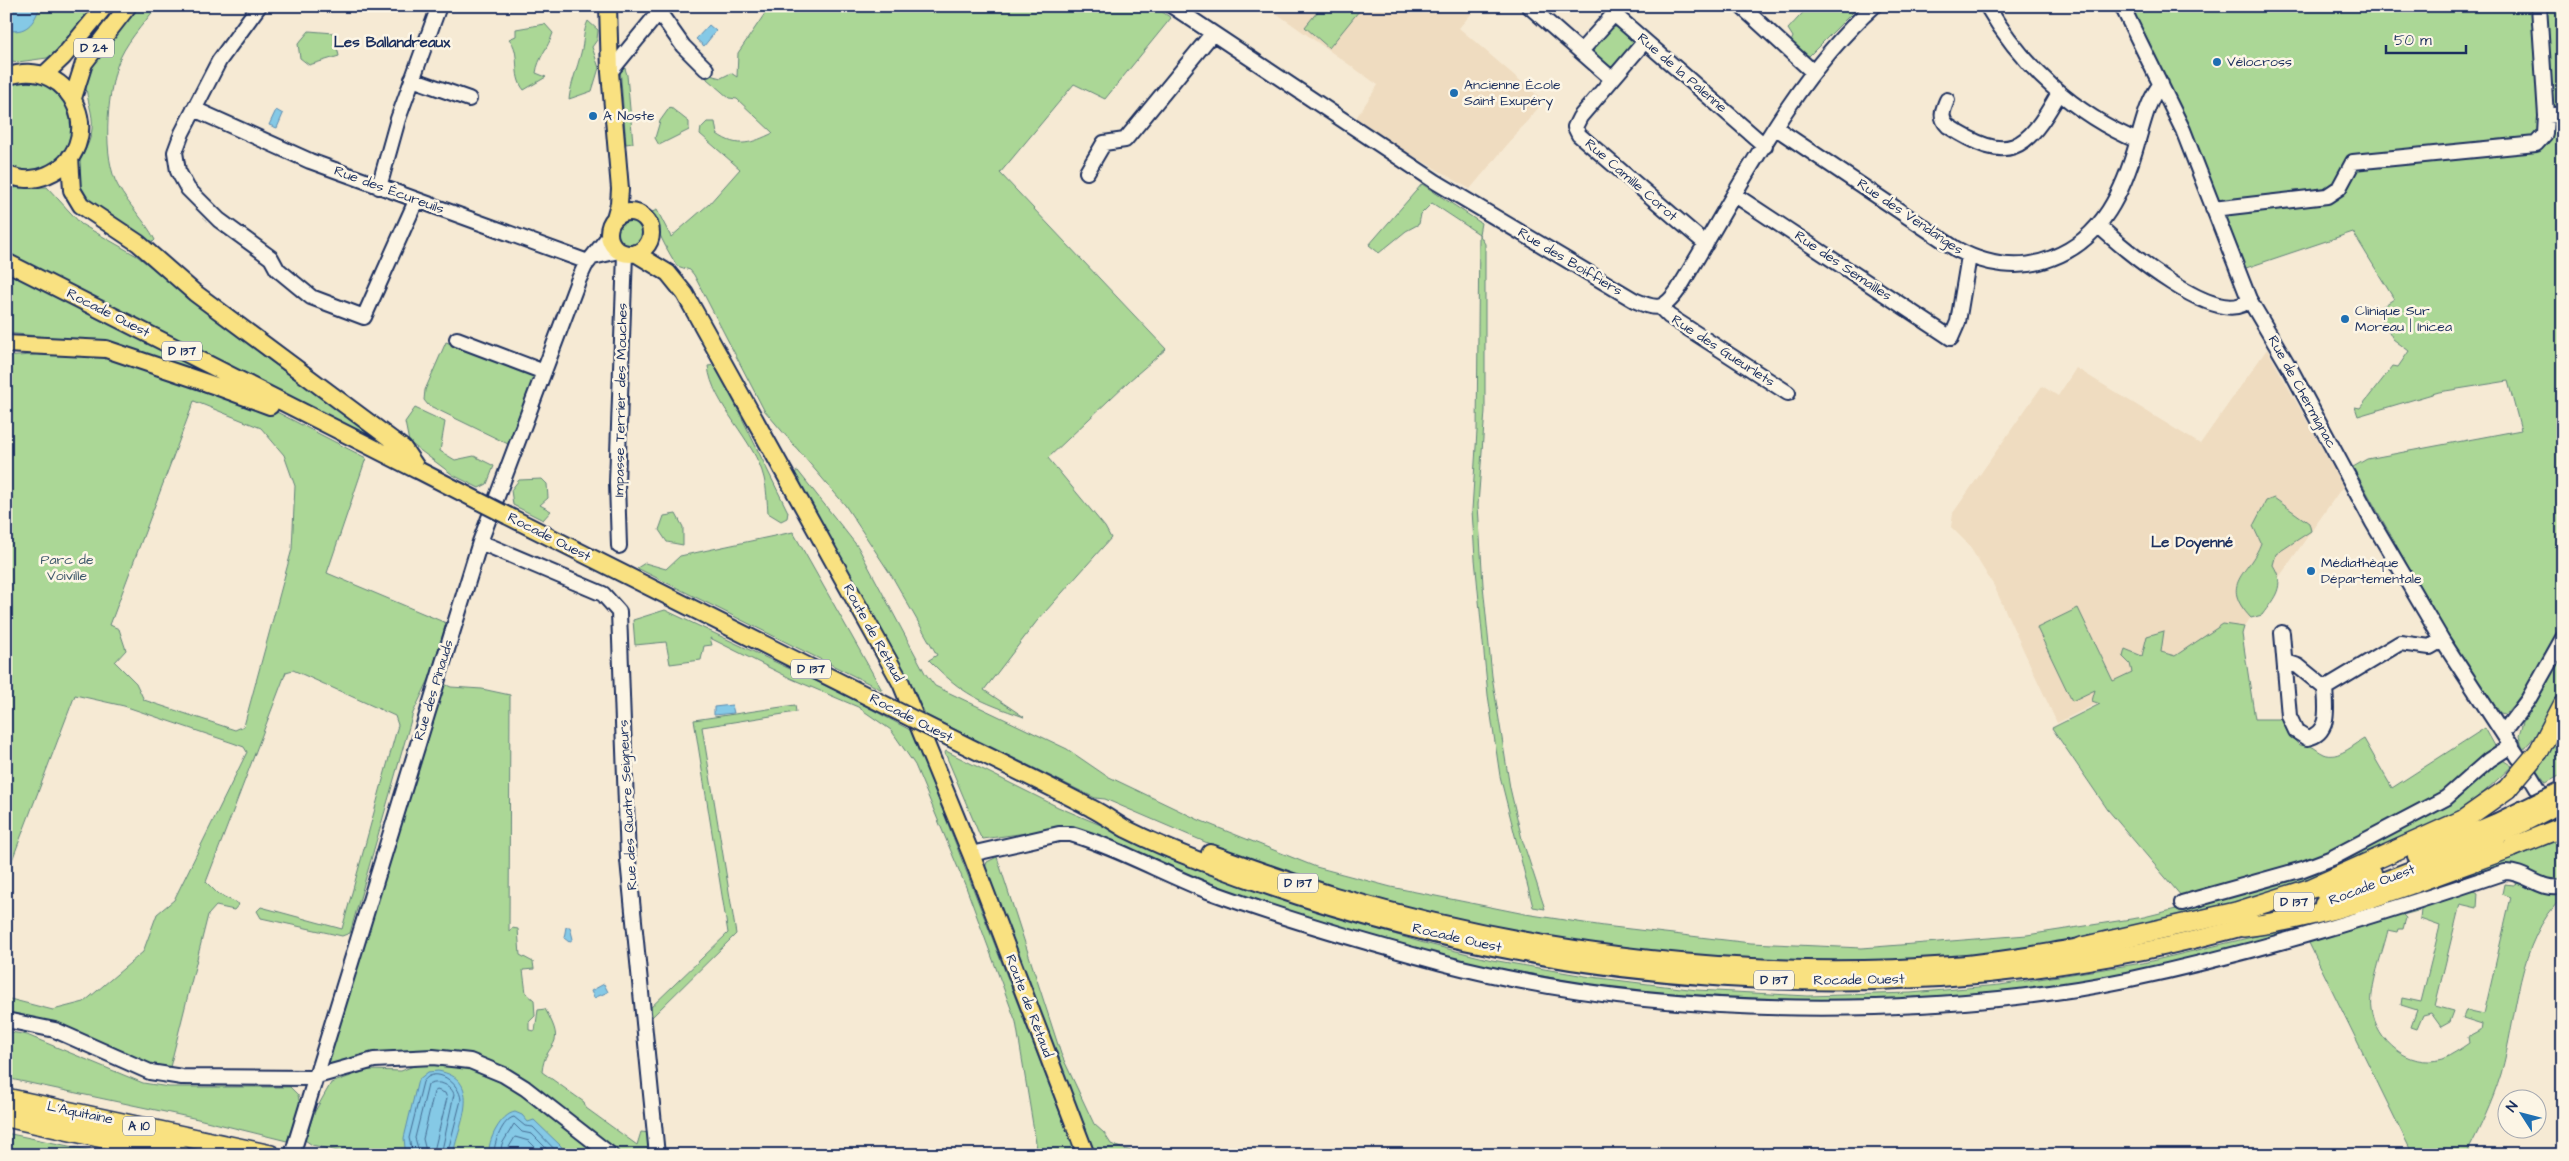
<svg xmlns="http://www.w3.org/2000/svg" width="2569" height="1161" font-family="'Architects Daughter',sans-serif">
  <rect width="100%" height="100%" fill="#f6ead4"/>
  <filter id="ink" filterUnits="userSpaceOnUse"><feTurbulence type="fractalNoise" baseFrequency=".02" numOctaves="2"/><feDisplacementMap in="SourceGraphic" scale="10" xChannelSelector="R" yChannelSelector="G"/><feConvolveMatrix kernelMatrix="1 2 1 2 8 2 1 2 1" color-interpolation-filters="sRGB"/></filter>
  <g filter="url(#ink)">
    <path fill="#efdcc0" d="M 1266,6 L 1478,6 L 1459,28 L 1544,101 L 1470,189 L 1354,121 L 1378,85 Z
      M 2267,349 L 2343,486 L 2240,633 L 2057,723 L 1994,586 L 1968,544 L 1951,527 L 1953,513 L 2042,386 L 2058,396 L 2076,368 L 2200,444 Z"/>
    <path fill="#abd796" stroke="#63837a" fill-rule="evenodd" d="M 6,6 L 95,6 L 56,52 L 47,58 L 18,62 L 6,60 Z
      M 138,6 L 157,6 C 143,25 124,44 117,66 C 107,97 102,158 118,186 C 129,206 145,220 155,240 L 153,242 C 140,237 94,210 86,200 C 82,195 77,185 76,179 C 75,162 91,146 92,129 C 94,113 86,100 86,84 C 87,59 122,26 138,6 Z
      M 770,6 L 1154,6 L 1171,18 L 1105,99 L 1074,84 L 1000,173 L 1166,349 L 1129,381 L 1048,458 L 1105,527 L 1111,538 L 1037,621 L 984,690 L 1024,717 C 979,701 963,695 929,660 L 937,655 L 893,578 L 845,505 L 764,410 L 694,275 L 690,270 L 677,266 C 666,248 657,232 652,212 L 657,210 L 671,237 L 709,204 L 740,169 L 700,134 L 701,128 L 707,122 L 715,122 L 717,134 C 738,149 752,143 773,133 L 737,99 L 729,98 L 707,79 L 706,74 L 721,78 L 731,73 L 737,77 L 738,53 Z
      M 1322,6 L 1363,6 L 1329,48 L 1305,27 Z
      M 1809,6 L 1859,6 L 1809,56 L 1790,44 L 1793,37 L 1788,29 Z
      M 2122,6 L 2563,6 L 2563,614 C 2557,641 2524,695 2505,714 L 2496,712 L 2457,655 L 2353,467 L 2367,459 L 2521,430 L 2508,381 L 2439,392 L 2358,416 L 2355,407 L 2360,408 L 2393,366 L 2398,367 L 2409,351 L 2393,339 L 2377,310 L 2394,299 L 2353,232 L 2243,269 Z
      M 588,21 L 598,30 L 597,40 L 592,47 L 599,68 L 592,91 L 569,99 C 571,83 577,69 581,53 C 584,42 583,31 588,21 Z
      M 545,24 L 553,33 C 548,48 538,58 536,73 L 546,77 L 524,90 C 511,75 522,53 509,39 L 516,36 L 516,29 Z
      M 1620,26 L 1630,33 L 1634,43 L 1631,51 L 1616,67 L 1606,66 L 1593,54 C 1594,41 1607,28 1620,26 Z
      M 309,31 L 334,33 L 339,56 L 309,65 L 300,58 L 298,44 Z
      M 624,65 L 627,75 L 633,143 L 626,144 L 620,67 Z
      M 27,79 C 35,81 50,83 56,88 C 97,125 58,190 6,165 L 6,86 Z
      M 670,107 L 689,122 L 689,130 L 659,145 L 655,138 L 660,121 Z
      M 1422,184 L 1481,223 L 1479,234 L 1485,244 L 1485,411 L 1478,505 L 1483,585 L 1492,676 L 1510,788 L 1522,839 L 1545,909 L 1533,907 L 1500,776 L 1488,695 L 1475,559 L 1472,510 L 1477,431 L 1479,234 L 1432,203 L 1421,214 L 1419,224 L 1406,231 L 1379,253 L 1369,245 Z
      M 47,187 L 81,224 L 137,256 L 270,361 L 377,436 L 375,438 L 204,375 L 111,343 L 6,333 L 6,188 Z
      M613 233a16 16 0 1 1 32 0a16 16 0 1 1-32 0Z
      M 446,342 L 534,373 L 536,377 L 511,443 L 508,444 L 428,405 L 424,400 L 425,390 Z
      M 94,353 L 265,406 L 366,458 L 327,573 L 446,623 L 430,677 L 413,713 L 350,933 L 342,936 L 261,918 L 257,911 L 261,907 L 342,929 L 398,725 L 395,716 L 293,670 L 286,672 L 206,882 L 218,894 L 239,904 L 234,910 L 216,906 L 208,915 L 170,1067 L 160,1069 L 6,1015 L 6,998 L 53,1010 L 84,1002 L 143,952 L 157,914 L 174,900 L 247,752 L 244,747 L 233,743 L 124,706 L 75,695 L 6,876 L 6,357 L 43,354 ZM 194,401 L 261,428 L 284,455 L 295,486 L 292,549 L 244,726 L 235,730 L 144,700 L 136,683 L 115,662 L 126,650 L 119,629 L 110,625 Z
      M 716,365 L 788,512 L 787,518 L 781,521 L 768,513 C 767,502 767,489 764,478 C 755,440 712,405 708,366 Z
      M 415,408 L 445,422 L 440,451 L 455,460 L 474,456 L 494,466 L 487,484 L 479,488 L 453,475 L 409,442 L 405,422 Z
      M 798,471 L 858,547 L 925,673 L 935,686 L 1067,749 L 1105,775 L 1199,820 L 1316,867 L 1391,887 L 1525,914 L 1604,926 L 1751,943 L 1862,948 L 2027,935 L 2144,917 L 2252,890 L 2432,813 L 2469,788 L 2501,759 L 2512,766 L 2484,792 L 2459,811 L 2432,825 L 2366,856 L 2262,898 L 2146,928 L 2000,953 L 1924,960 L 1778,963 L 1571,944 L 1379,904 L 1254,863 L 1105,799 L 1095,798 L 926,715 L 794,473 Z
      M 542,479 L 547,484 L 548,498 L 540,505 L 551,511 L 543,520 L 513,505 L 511,490 L 519,480 Z
      M 2274,498 L 2309,523 L 2311,531 L 2276,554 L 2273,565 C 2286,586 2275,597 2262,615 L 2251,618 C 2218,583 2249,575 2261,543 L 2253,526 L 2266,501 Z
      M 676,514 L 683,527 L 683,545 L 667,542 L 659,530 L 664,516 Z
      M 793,532 L 882,690 L 637,568 L 645,563 L 666,569 L 680,556 Z
      M 2078,608 L 2113,681 L 2132,672 L 2130,664 L 2123,657 L 2125,649 L 2142,656 L 2147,636 L 2164,631 L 2161,652 L 2175,656 L 2223,624 L 2244,627 L 2242,634 L 2255,719 L 2282,719 L 2289,735 L 2299,745 C 2315,745 2312,748 2324,754 C 2338,760 2353,745 2364,739 L 2392,788 L 2485,728 L 2495,746 L 2458,783 L 2320,858 L 2182,897 L 2108,810 L 2052,728 L 2100,704 L 2092,701 L 2095,690 L 2072,701 L 2037,628 Z
      M 665,610 L 843,694 L 912,731 L 1072,1144 L 1073,1155 L 1038,1155 L 1016,1022 L 966,887 L 915,765 L 891,730 L 858,707 L 792,679 L 710,638 L 712,645 L 704,646 L 701,660 L 670,664 L 666,642 L 635,645 L 633,620 Z
      M 2563,648 L 2563,684 L 2535,736 L 2523,750 L 2519,736 L 2523,722 L 2539,698 Z
      M 442,683 L 451,687 L 482,689 L 510,695 L 509,932 L 512,928 L 518,929 L 520,955 L 533,962 L 534,969 L 523,970 L 526,993 L 534,1000 L 535,1016 L 529,1022 L 529,1030 L 535,1031 L 538,1010 L 545,1009 C 569,1050 545,1039 542,1072 L 584,1102 L 586,1108 L 637,1145 L 641,1132 L 650,1133 L 653,1155 L 622,1155 L 520,1081 L 457,1053 L 380,1055 L 334,1065 L 329,1063 L 328,1059 Z
      M 795,705 L 796,712 L 702,727 L 736,934 L 649,1020 L 647,1011 L 728,933 L 694,720 Z
      M 2563,714 L 2563,774 L 2546,783 L 2533,765 Z
      M 946,751 L 1058,807 L 1200,867 L 1298,905 L 1420,942 L 1492,960 L 1591,977 L 1697,990 L 1808,996 L 1911,993 L 2000,985 L 2143,963 L 2269,933 L 2375,901 L 2559,835 L 2563,841 L 2563,882 L 2555,884 L 2514,867 L 2363,914 L 2215,953 L 2105,978 L 1930,1001 L 1847,1004 L 1636,993 L 1459,961 L 1417,948 L 1404,947 L 1294,914 L 1186,877 L 1087,832 L 1069,827 L 983,839 L 980,836 L 945,753 Z
      M 997,857 L 1061,1054 L 1094,1124 L 1104,1133 L 1111,1144 L 1123,1149 L 1149,1155 L 1095,1155 L 1090,1148 L 984,871 L 987,862 Z
      M 2521,881 L 2546,893 L 2563,893 L 2563,897 C 2516,942 2518,1015 2501,1074 C 2492,1103 2480,1128 2466,1155 L 2413,1155 L 2308,941 L 2471,889 L 2478,893 L 2477,908 L 2460,904 L 2435,1006 L 2454,1011 L 2450,1022 L 2441,1027 L 2431,1013 L 2423,1015 L 2417,1029 L 2411,1027 L 2417,1010 L 2401,1005 L 2402,998 L 2421,1002 L 2440,926 L 2420,919 L 2421,910 L 2403,915 L 2406,918 L 2403,929 L 2399,929 L 2398,932 L 2388,930 C 2383,952 2369,987 2372,1009 C 2376,1041 2409,1069 2442,1059 C 2452,1055 2460,1049 2469,1043 L 2468,1037 L 2481,1030 L 2482,1024 L 2463,1018 L 2466,1010 L 2484,1014 L 2511,897 L 2502,894 L 2504,884 L 2514,885 Z
      M 6,1031 L 27,1035 L 143,1083 L 169,1087 L 290,1087 L 298,1095 L 300,1105 L 287,1141 L 198,1119 L 6,1078 Z
      M 421,1063 L 473,1066 L 518,1090 L 605,1155 L 355,1155 L 312,1145 L 305,1140 L 314,1113 L 331,1083 L 368,1070 L 401,1071 Z
      M 6,1133 L 112,1155 L 6,1155 Z"/>
    <path fill="#85c9e6" stroke="#5b8bb0" d="M 6,6 L 40,6 C 34,24 26,34 6,30 Z
      M 709,25 L 716,31 L 704,46 L 696,39 Z
      M 276,110 L 283,114 L 277,128 L 269,125 Z
      M 732,705 L 734,713 L 714,715 L 714,707 Z
      M 566,927 L 570,927 L 573,939 L 569,942 L 564,938 Z
      M 604,984 L 608,992 L 594,998 L 591,991 Z
      M 438,1071 C 482,1079 461,1120 454,1150 L 451,1155 L 408,1153 L 405,1148 L 404,1138 L 418,1080 L 428,1072 Z
      M 515,1112 L 522,1115 L 528,1122 L 534,1120 L 561,1146 L 566,1155 L 489,1155 C 487,1141 501,1114 515,1112 Z"/>
    <g fill="none" stroke-linecap="round" stroke-linejoin="round">
      <path stroke="#456d94" stroke-width="1" d="M 413,1155 L 409,1138 L 423,1082 C 435,1064 460,1083 461,1100 L 447,1155
        M 420,1155 L 415,1138 L 428,1085 C 438,1080 450,1084 454,1094 L 441,1155
        M 427,1155 L 423,1139 L 434,1092 L 437,1090 L 445,1093 L 447,1098 L 433,1155
        M 494,1155 C 493,1144 503,1119 514,1117 L 525,1126 L 533,1127 L 560,1155
        M 500,1155 L 502,1144 L 514,1124 L 522,1132 L 532,1134 L 553,1155
        M 508,1155 L 509,1147 L 515,1137 L 529,1141 L 543,1155"/>
      <g stroke="#1b2f5e" stroke-width="18">
        <path id="minor" d="M 259,6 L 219,61 L 182,133 L 175,152 L 178,171 L 188,189 L 219,220 L 271,258 L 277,269 L 311,297 L 364,317 L 416,201
          M 1172,6 L 1436,182 L 1634,300 C 1657,310 1663,311 1678,290 C 1736,195 1791,80 1874,6
          M 1529,6 L 1612,79
          M 1741,6 L 1813,72
          M 1987,6 C 2022,66 2074,114 2138,141
          M 2122,6 L 2183,130 L 2249,299 L 2292,372 L 2373,523 L 2442,640 L 2519,758
          M 1645,41 L 1580,117 L 1575,127 L 1579,135 L 1706,244
          M 1581,51 L 1614,14 L 1765,146
          M 610,72 L 659,12 L 683,46 L 706,69
          M 412,79 L 469,99
          M 1947,100 C 1943,110 1939,117 1948,126 C 2008,165 2026,152 2059,93
          M 194,109 L 310,161 L 588,262
          M 2546,116 L 2563,114
          M 1776,128 L 1956,249 C 1986,265 2020,271 2052,258 C 2103,239 2124,190 2138,140 C 2144,120 2148,100 2161,84
          M 1087,172 L 1104,143 L 1125,140 L 1212,34
          M 379,187 L 398,119 L 439,6
          M 1735,195 L 1951,338 L 1958,322 L 1969,256
          M 2213,209 L 2327,196 L 2339,188 L 2353,162 L 2536,144 L 2545,134 L 2546,116 L 2539,6
          M 2099,226 C 2120,246 2222,333 2249,299
          M 593,257 L 619,251
          M 1660,307 L 1669,316 L 1788,393
          M 457,339 L 544,372
          M 480,542 L 603,594 L 619,612 L 628,860 L 657,1155
          M 619,546 L 617,483 L 625,253
          M 2282,633 L 2289,716 L 2296,731 L 2307,738 C 2331,734 2326,706 2325,688 L 2400,643 L 2430,647 L 2442,640
          M 2286,662 L 2298,666 L 2325,688
          M 2503,733 L 2528,700 L 2563,638
          M 2529,774 L 2563,830
          M 971,854 L 1059,834 L 1071,834 C 1118,848 1162,873 1208,891 C 1284,919 1364,942 1442,963 C 1584,1000 1730,1011 1876,1007 C 1959,1004 2044,997 2126,980 C 2255,953 2381,914 2505,872 C 2526,871 2542,893 2563,886
          M 2182,903 L 2303,869 L 2332,858 L 2446,798 L 2489,760 L 2512,745
          M 6,1020 L 55,1030 L 150,1072 L 182,1077 L 310,1078 L 374,1060 L 433,1057 L 470,1061 L 504,1075 L 525,1088 L 611,1155
          M 292,1155 L 480,542 L 578,281 L 585,266 L 609,236"/>
      </g>
      <g stroke="#1b2f5e" stroke-width="20">
        <path id="major" d="M 608,6 L 610,72 L 620,189 L 619,204 L 615,218
          M 44,75 L 63,57 L 105,6
          M 6,77 C 74,52 111,148 47,175 C 34,181 19,180 6,174
          M 73,98 L 84,63 L 128,6
          M 70,157 L 72,190 L 81,205 L 138,243 L 195,293 L 403,448 L 418,470
          M609 233a21 21 0 1 1 42 0a21 21 0 1 1-42 0Z
          M 635,253 L 668,273 L 685,294 L 901,683 L 971,854 L 1086,1155
          M 6,262 L 417,470
          M 6,344 L 106,349 L 216,386 L 270,406
          M 508,516 L 895,710
          M 937,731 C 988,757 1040,781 1091,808 C 1103,814 1114,822 1126,829 C 1150,841 1176,852 1202,862 C 1534,990 1909,1022 2254,924
          M 1210,853 C 1252,868 1293,883 1335,896 C 1536,954 1743,980 1952,965 C 2000,962 2047,952 2095,945
          M 2416,856 L 2497,822
          M 2323,892 L 2373,873
          M 2323,904 L 2501,835"/>
      </g>
      <g stroke="#1b2f5e" stroke-width="22">
        <path id="highway" d="M 2539,751 L 2563,705
          M 2243,927 C 2336,917 2426,878 2513,847
          M 2082,947 L 2236,912 L 2312,888 L 2463,820 L 2507,789
          M 6,1098 L 271,1155
          M 6,1117 L 181,1155"/>
      </g>
      <use href="#minor" stroke="#fcf5e5" stroke-width="14"/>
      <use href="#major" stroke="#f9e181" stroke-width="16"/>
      <use href="#highway" stroke="#f9e181" stroke-width="19"/>
      <g stroke="#1b2f5e" stroke-width="20" stroke-linecap="butt">
        <path id="major-bridge" d="M 418,470 L 508,516
          M 895,710 L 937,731
          M 2497,822 L 2560,791
          M 2501,835 L 2563,803"/>
      </g>
      <g stroke="#1b2f5e" stroke-width="22" stroke-linecap="butt">
        <path id="highway-bridge" d="M 2507,789 L 2539,751
          M 2513,847 L 2563,827"/>
      </g>
      <use href="#major-bridge" stroke="#f9e181" stroke-width="16"/>
      <use href="#highway-bridge" stroke="#f9e181" stroke-width="19"/>
    </g>
  </g>
  <g fill="#1f6fb2" stroke="#fcf5e5" stroke-width="2">
    <circle cx="2217" cy="62" r="5"/>
    <circle cx="1454" cy="93" r="5"/>
    <circle cx="593" cy="116" r="5"/>
    <circle cx="2345" cy="319" r="5"/>
    <circle cx="2311" cy="571" r="5"/>
  </g>
  <g text-anchor="middle" dominant-baseline="central" stroke-width="5" stroke-linejoin="round" paint-order="stroke">
    <g fill="#fcf5e5" stroke="#5e6a86" stroke-width="1">
      <rect x="74" y="38.5" width="40" height="19" rx="4"/>
      <rect x="162" y="341.5" width="40" height="19" rx="4"/>
      <rect x="791" y="659.5" width="40" height="19" rx="4"/>
      <rect x="1278" y="873.5" width="40" height="19" rx="4"/>
      <rect x="2274" y="892.5" width="40" height="19" rx="4"/>
      <rect x="1754" y="970.5" width="40" height="19" rx="4"/>
      <rect x="123" y="1116.5" width="32" height="19" rx="4"/>
    </g>
    <g font-size="12" font-weight="bold" fill="#1b2f5e">
      <text x="94" y="48">D 24</text>
      <text x="182" y="351">D 137</text>
      <text x="811" y="669">D 137</text>
      <text x="1298" y="883">D 137</text>
      <text x="2294" y="902">D 137</text>
      <text x="1774" y="980">D 137</text>
      <text x="139" y="1126">A 10</text>
    </g>
    <g font-size="14" fill="#1b2f5e" stroke="#fcf5e5" text-anchor="start">
      <text x="2227" y="62">Vélocross</text>
      <text x="1464" y="85">Ancienne École<tspan x="1464" dy="16">Saint Exupéry</tspan></text>
      <text x="603" y="116">A Noste</text>
      <text x="2355" y="311">Clinique Sur<tspan x="2355" dy="16">Moreau | Inicea</tspan></text>
      <text x="2321" y="563">Médiathèque<tspan x="2321" dy="16">Départementale</tspan></text>
    </g>
    <g font-size="14" fill="#1b2f5e" stroke="#fcf5e5">
      <text transform="translate(1682 73) rotate(41)">Rue de la Palenne</text>
      <text transform="translate(1631 180) rotate(41)">Rue Camille Corot</text>
      <text transform="translate(389 190) rotate(20)">Rue des Écureuils</text>
      <text transform="translate(1910 217) rotate(34)">Rue des Vendanges</text>
      <text transform="translate(1570 262) rotate(31)">Rue des Boiffiers</text>
      <text transform="translate(1843 266) rotate(34)">Rue des Semailles</text>
      <text transform="translate(108 313) rotate(27)">Rocade Ouest</text>
      <text transform="translate(1723 351) rotate(33)">Rue des Gueurlets</text>
      <text transform="translate(2302 392) rotate(61)">Rue de Chermignac</text>
      <text transform="translate(621 400) rotate(-89)">Impasse Terrier des Mouches</text>
      <text transform="translate(549 537) rotate(27)">Rocade Ouest</text>
      <text transform="translate(873 633) rotate(61)">Route de Rétaud</text>
      <text transform="translate(434 690) rotate(-73)">Rue des Pinauds</text>
      <text transform="translate(911 718) rotate(27)">Rocade Ouest</text>
      <text transform="translate(628 805) rotate(-93)">Rue des Quatre Seigneurs</text>
      <text transform="translate(2372 885) rotate(-21)">Rocade Ouest</text>
      <text transform="translate(1457 938) rotate(13)">Rocade Ouest</text>
      <text transform="translate(1859 980) rotate(-1)">Rocade Ouest</text>
      <text transform="translate(1029 1006) rotate(69)">Route de Rétaud</text>
      <text transform="translate(80 1113) rotate(12)">L'Aquitaine</text>
    </g>
    <g font-size="14" fill="#3f596c" stroke="#fcf5e5">
      <text x="67" y="560">Parc de<tspan x="67" dy="16">Voiville</tspan></text>
    </g>
    <g font-size="15" font-weight="bold" fill="#1b2f5e" stroke="#fcf5e5">
      <text x="392" y="42">Les Ballandreaux</text>
      <text x="2192" y="542">Le Doyenné</text>
    </g>
  </g>
  <rect width="2569" height="1161" fill="none" stroke="#fcf5e5" stroke-width="25"/>
  <rect x="12" y="12" width="2544" height="1136" fill="none" stroke="#1b2f5e" stroke-width="2" filter="url(#ink)"/>
  <g transform="translate(2522 1114) rotate(306)"><circle r="24" fill="#fcf5e5" stroke="#a2a6af"/>
  <path d="M0-4L9 19L0 12L-9 19Z" fill="#1f6fb2"/>
  <text y="-8" font-size="14" font-weight="bold" text-anchor="middle" fill="#1b2f5e">N</text>
  </g>
  <path d="M2386 45v8h80v-8" fill="none" stroke="#1b2f5e" stroke-width="2.5"/>
  <text x="2394" y="45" font-size="15" fill="#1b2f5e" stroke="#fcf5e5" stroke-width="4" paint-order="stroke">50 m</text>
</svg>
